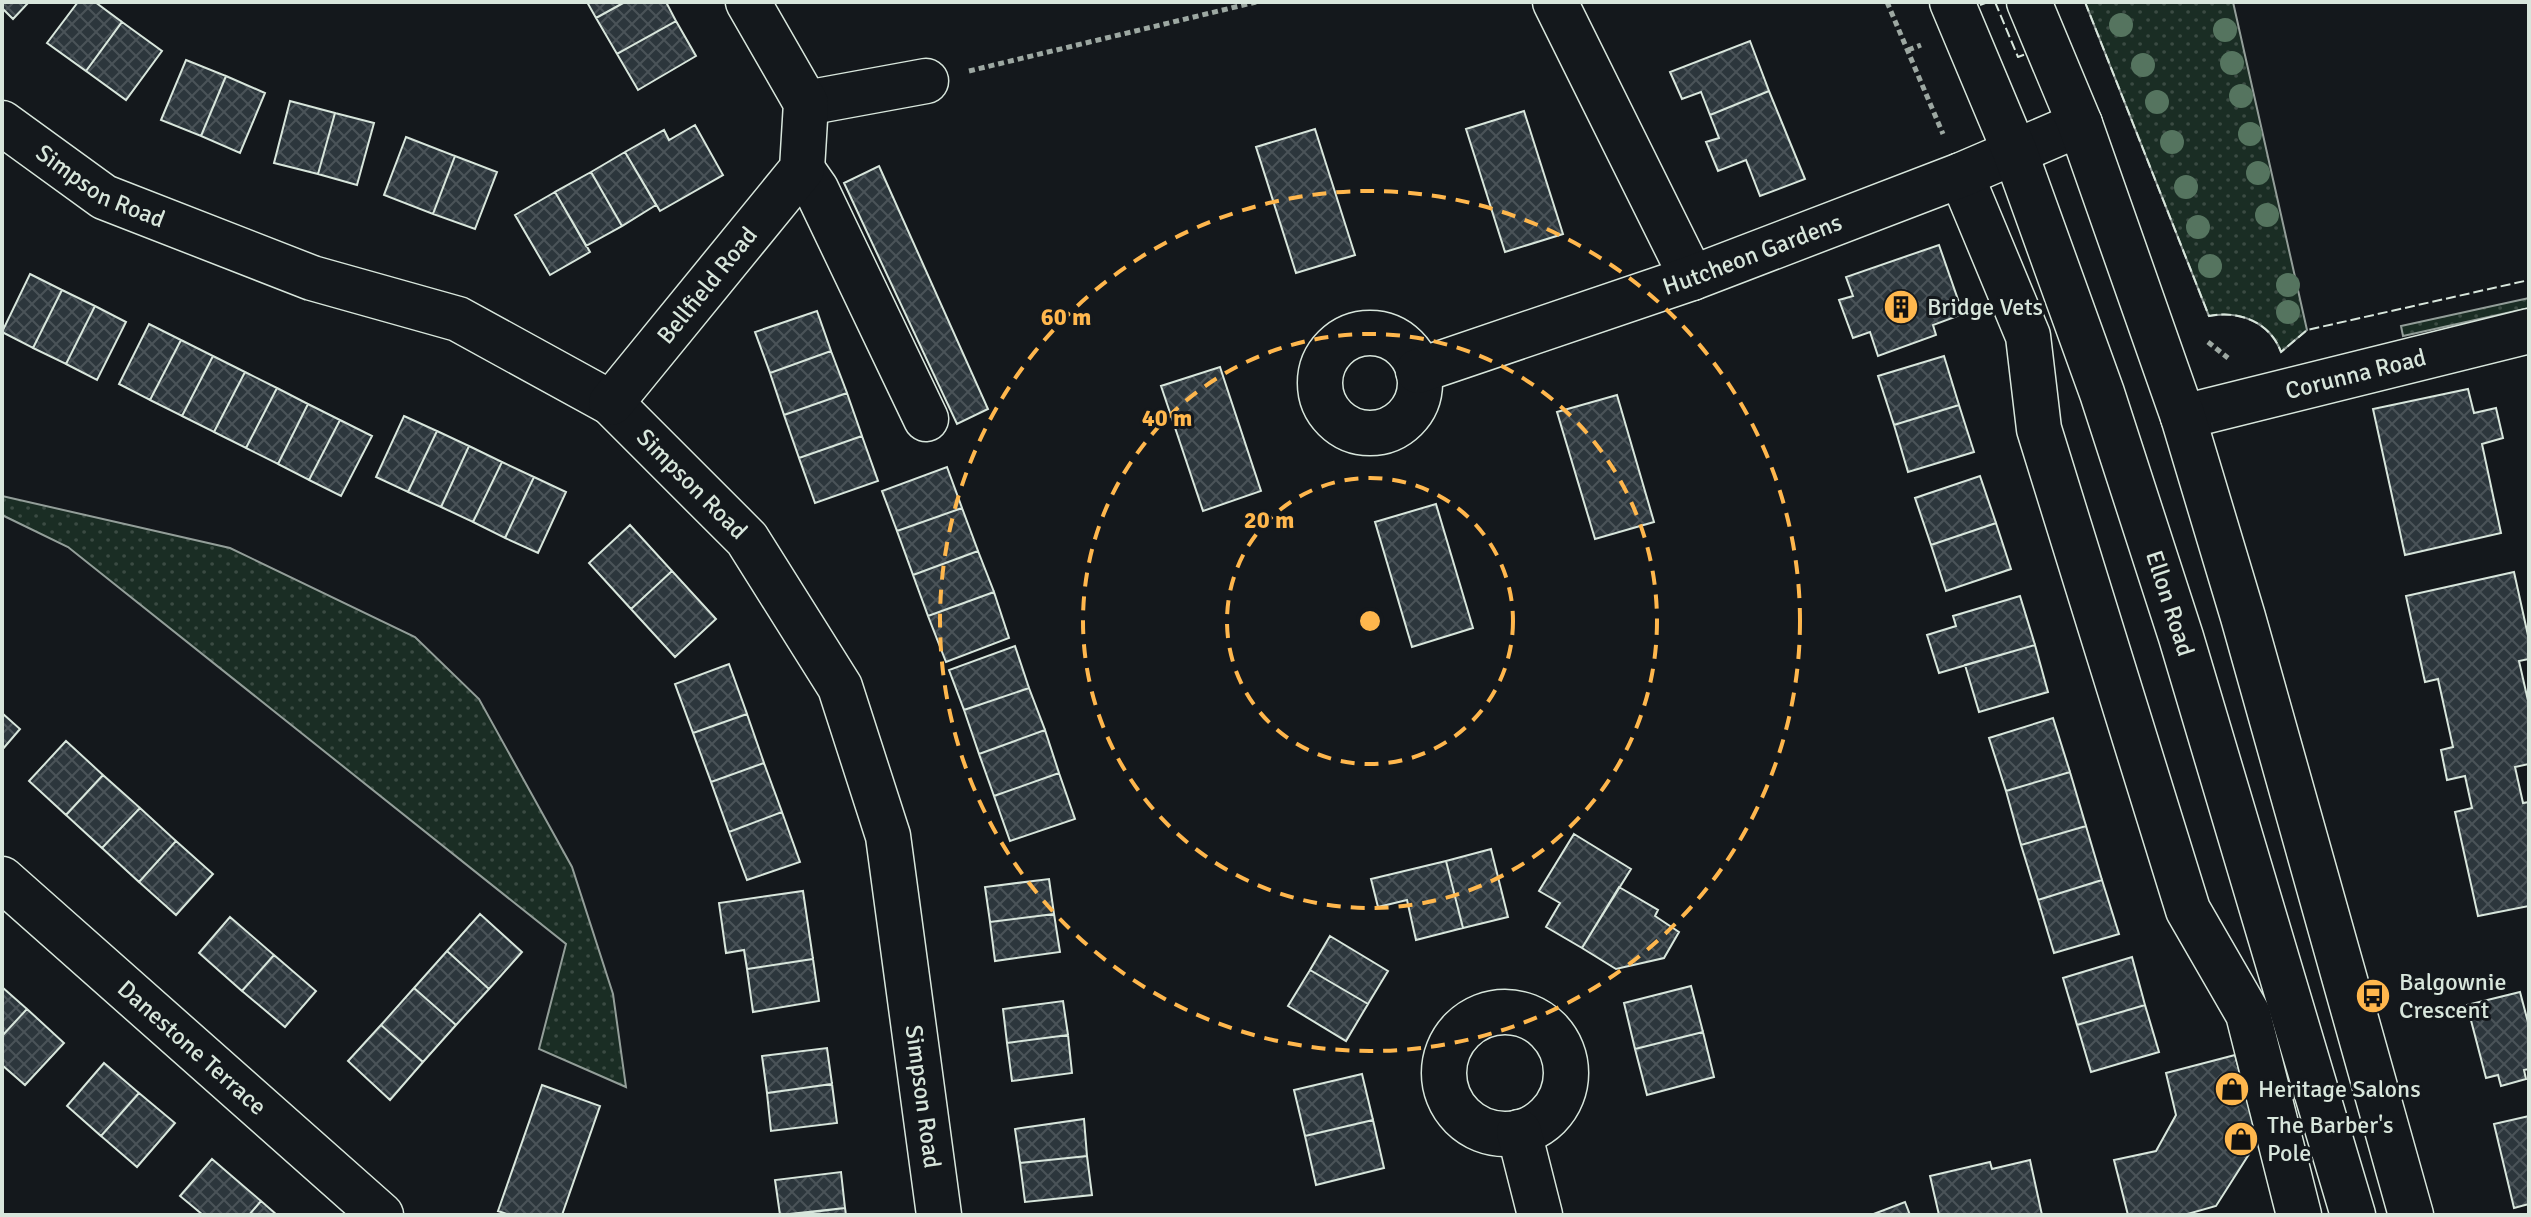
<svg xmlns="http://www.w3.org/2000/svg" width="2531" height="1217" font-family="Signika,sans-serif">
  <defs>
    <pattern id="grass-dots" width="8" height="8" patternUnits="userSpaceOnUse" patternTransform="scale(2)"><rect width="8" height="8" fill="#1a2d24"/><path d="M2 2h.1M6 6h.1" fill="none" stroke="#3b4b43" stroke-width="1.8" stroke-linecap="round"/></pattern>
    <pattern id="building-cross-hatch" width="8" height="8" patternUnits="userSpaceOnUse" patternTransform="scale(2)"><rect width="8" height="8" fill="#2c363c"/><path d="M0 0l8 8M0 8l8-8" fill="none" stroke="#4a5358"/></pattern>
  </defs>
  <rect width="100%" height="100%" fill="#14181c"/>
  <path fill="url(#grass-dots)" stroke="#939e99" stroke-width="2" d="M 2085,2 L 2233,2 L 2307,330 L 2281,352 C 2270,322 2239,310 2209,316 Z
    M 2529,298 L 2529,308 L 2403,336 L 2401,326 Z
    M 2,496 L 230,548 L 415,637 L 479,699 L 572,867 L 613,994 L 626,1087 L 539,1049 L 566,944 L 68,547 L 2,515 Z"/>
  <path fill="url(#building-cross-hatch)" stroke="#d8e6dc" stroke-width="2" d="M 2,2 L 29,2 L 13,19 L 2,8 Z
    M 78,2 L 95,2 L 122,22 L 86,71 L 47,43 Z
    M 587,2 L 625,2 L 596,18 Z
    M 625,2 L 666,2 L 676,21 L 617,54 L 596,18 Z
    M 676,21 L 696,56 L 638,90 L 617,54 Z
    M 122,22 L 162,51 L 126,100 L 86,71 Z
    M 1750,41 L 1769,91 L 1710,115 L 1701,92 L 1682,99 L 1670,72 Z
    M 186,60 L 226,76 L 201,136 L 161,120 Z
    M 226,76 L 265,93 L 240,153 L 201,136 Z
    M 1769,91 L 1805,179 L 1760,196 L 1746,160 L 1718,171 L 1706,142 L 1719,138 L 1710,115 Z
    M 290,101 L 335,113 L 318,174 L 274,163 Z
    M 1524,111 L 1563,234 L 1505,252 L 1466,129 Z
    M 335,113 L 374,123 L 357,185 L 318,174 Z
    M 695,125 L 723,175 L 660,211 L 625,152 L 664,130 L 669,140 Z
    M 1315,129 L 1355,255 L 1296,273 L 1256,147 Z
    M 406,137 L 455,156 L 433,214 L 384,195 Z
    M 625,152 L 656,205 L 622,226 L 591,172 Z
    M 455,156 L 497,172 L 475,229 L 433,214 Z
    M 879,166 L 988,409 L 957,424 L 844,183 Z
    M 591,172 L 622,226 L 586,246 L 555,192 Z
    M 555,192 L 590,252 L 550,275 L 515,215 Z
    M 1939,245 L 1963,314 L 1933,325 L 1936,335 L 1878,356 L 1870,332 L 1853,338 L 1839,300 L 1853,296 L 1846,277 Z
    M 30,274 L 62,290 L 33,348 L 2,332 Z
    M 62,290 L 95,306 L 66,364 L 33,348 Z
    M 95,306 L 126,322 L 97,380 L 66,364 Z
    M 817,311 L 831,351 L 770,373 L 755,332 Z
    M 149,324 L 181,340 L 150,400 L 119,384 Z
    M 181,340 L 213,356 L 182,416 L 150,400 Z
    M 831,351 L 847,393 L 784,415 L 770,373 Z
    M 213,356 L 245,372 L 214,432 L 182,416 Z
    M 1944,356 L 1959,405 L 1894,425 L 1878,376 Z
    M 1220,367 L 1261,491 L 1203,511 L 1161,386 Z
    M 245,372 L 277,388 L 246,448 L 214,432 Z
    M 277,388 L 308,404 L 278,464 L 246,448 Z
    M 2468,389 L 2474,413 L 2496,408 L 2503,438 L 2482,444 L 2501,533 L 2405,555 L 2373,409 Z
    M 847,393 L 862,436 L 799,458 L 784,415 Z
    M 1617,395 L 1654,522 L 1595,539 L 1557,412 Z
    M 308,404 L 340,420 L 309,480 L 278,464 Z
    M 1959,405 L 1974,452 L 1908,472 L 1894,425 Z
    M 404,416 L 437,431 L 408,492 L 376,477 Z
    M 340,420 L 372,436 L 341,496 L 309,480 Z
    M 437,431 L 469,446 L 441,507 L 408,492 Z
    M 862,436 L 878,481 L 815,503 L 799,458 Z
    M 469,446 L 502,462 L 473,522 L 441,507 Z
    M 502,462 L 534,477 L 505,538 L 473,522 Z
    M 947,467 L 962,508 L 897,531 L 882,491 Z
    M 1980,476 L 1996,523 L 1931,545 L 1915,498 Z
    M 534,477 L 566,492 L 538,553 L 505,538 Z
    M 1436,504 L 1473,628 L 1412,647 L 1375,522 Z
    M 962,508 L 978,551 L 913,575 L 897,531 Z
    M 1996,523 L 2011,569 L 1946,591 L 1931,545 Z
    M 630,525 L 672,571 L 631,609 L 589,563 Z
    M 978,551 L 994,592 L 928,616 L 913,575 Z
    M 672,571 L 716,619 L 675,657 L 631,609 Z
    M 2514,572 L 2529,640 L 2529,659 L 2519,661 L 2529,705 L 2529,764 L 2515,767 L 2523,803 L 2529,802 L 2529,906 L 2478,916 L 2455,812 L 2472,808 L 2465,776 L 2447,780 L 2441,750 L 2453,747 L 2438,679 L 2425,682 L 2406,596 Z
    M 994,592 L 1009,638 L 946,662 L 928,616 Z
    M 2020,596 L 2035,645 L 1939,673 L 1927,635 L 1956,626 L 1953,616 Z
    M 2035,645 L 2048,692 L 1979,712 L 1965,665 Z
    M 1015,646 L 1029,688 L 964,710 L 949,670 Z
    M 729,664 L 747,714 L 693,733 L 675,684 Z
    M 1029,688 L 1045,730 L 979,754 L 964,710 Z
    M 2,713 L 20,729 L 2,750 Z
    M 747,714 L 764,763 L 711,782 L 693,733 Z
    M 2053,718 L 2070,772 L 2006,791 L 1989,738 Z
    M 1045,730 L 1059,773 L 994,796 L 979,754 Z
    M 66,741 L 103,775 L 66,815 L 29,781 Z
    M 764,763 L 782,812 L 729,832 L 711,782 Z
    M 2070,772 L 2086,826 L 2021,845 L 2006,791 Z
    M 1059,773 L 1075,819 L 1010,841 L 994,796 Z
    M 103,775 L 140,808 L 102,848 L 66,815 Z
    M 140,808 L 176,841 L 139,882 L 102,848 Z
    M 782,812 L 800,862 L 747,880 L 729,832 Z
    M 2086,826 L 2102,880 L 2038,900 L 2021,845 Z
    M 1574,834 L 1631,869 L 1582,948 L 1546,927 L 1560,903 L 1539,891 Z
    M 176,841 L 213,874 L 176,915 L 139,882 Z
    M 1491,849 L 1508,917 L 1463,928 L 1446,861 Z
    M 1446,861 L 1463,928 L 1416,940 L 1407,900 L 1378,907 L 1371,879 Z
    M 1049,879 L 1054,914 L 990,922 L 985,887 Z
    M 2102,880 L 2119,934 L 2054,953 L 2038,900 Z
    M 1619,887 L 1658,910 L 1655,916 L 1679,932 L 1664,958 L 1616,969 L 1582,948 Z
    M 803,891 L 813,959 L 747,969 L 744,950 L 726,953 L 719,903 Z
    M 480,914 L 522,952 L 489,989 L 447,951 Z
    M 1054,914 L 1060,952 L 995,961 L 990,922 Z
    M 230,917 L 274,955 L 242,991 L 199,953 Z
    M 1330,936 L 1388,971 L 1368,1004 L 1310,970 Z
    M 447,951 L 489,989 L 456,1025 L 414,988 Z
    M 274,955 L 316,991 L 285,1027 L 242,991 Z
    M 2132,957 L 2145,1005 L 2077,1025 L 2063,978 Z
    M 813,959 L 819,1001 L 753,1012 L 747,969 Z
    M 1310,970 L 1368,1004 L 1346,1041 L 1288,1006 Z
    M 1691,986 L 1703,1032 L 1635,1049 L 1624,1003 Z
    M 2,987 L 27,1009 L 2,1036 Z
    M 414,988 L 456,1025 L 423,1062 L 381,1025 Z
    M 2520,992 L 2529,1026 L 2529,1069 L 2524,1070 L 2526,1079 L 2501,1086 L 2498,1075 L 2486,1078 L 2467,1005 Z
    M 1063,1001 L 1068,1035 L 1007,1043 L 1003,1009 Z
    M 2145,1005 L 2159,1052 L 2091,1072 L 2077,1025 Z
    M 27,1009 L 64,1043 L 25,1085 L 2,1065 L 2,1036 Z
    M 381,1025 L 423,1062 L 390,1100 L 348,1061 Z
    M 1703,1032 L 1714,1077 L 1647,1095 L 1635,1049 Z
    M 1068,1035 L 1072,1073 L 1012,1081 L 1007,1043 Z
    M 827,1048 L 832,1084 L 767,1093 L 762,1056 Z
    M 2235,1055 L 2258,1140 L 2216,1206 L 2184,1215 L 2128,1215 L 2114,1160 L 2156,1151 L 2176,1115 L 2166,1073 Z
    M 104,1063 L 139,1093 L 101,1136 L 67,1106 Z
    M 1362,1074 L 1373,1120 L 1305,1136 L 1294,1090 Z
    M 832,1084 L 837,1123 L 771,1131 L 767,1093 Z
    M 542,1085 L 600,1106 L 562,1215 L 510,1215 L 498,1211 Z
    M 139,1093 L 175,1123 L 137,1167 L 101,1136 Z
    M 2529,1116 L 2529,1204 L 2514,1208 L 2494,1124 Z
    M 1084,1119 L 1087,1156 L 1020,1163 L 1015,1129 Z
    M 1373,1120 L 1384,1168 L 1316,1185 L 1305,1136 Z
    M 1087,1156 L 1092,1195 L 1025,1202 L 1020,1163 Z
    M 212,1159 L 261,1201 L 249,1215 L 203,1215 L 180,1196 Z
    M 2030,1160 L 2042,1215 L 1939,1215 L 1930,1176 L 1990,1162 L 1992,1169 Z
    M 841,1172 L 845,1208 L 780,1215 L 775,1180 Z
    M 261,1201 L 277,1215 L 249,1215 Z
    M 1905,1202 L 1910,1215 L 1871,1215 Z
    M 845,1208 L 846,1215 L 789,1215 Z"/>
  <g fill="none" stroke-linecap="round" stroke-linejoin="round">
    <g stroke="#d8e6dc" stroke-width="47">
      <g id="minor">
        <path d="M 1555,2 L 1692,278"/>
        <path d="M 806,103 L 926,81"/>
        <path id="s1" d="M 2,123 L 104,197 L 312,278 L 458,319 L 611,403 L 747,539 L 840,687 L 888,836 L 939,1215"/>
        <path d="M 802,169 L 816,189 L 926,419"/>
        <path d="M 1961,175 L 2028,336 L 2039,429 L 2188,910 L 2248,1014 L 2299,1215"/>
        <circle cx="1370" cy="383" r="50"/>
        <path id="s2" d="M 1418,371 L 1692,278 L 1961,175 L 2080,124"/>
        <path id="s3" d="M 611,403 L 802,169 L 806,103 L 748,2"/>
        <path id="s4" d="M 2183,417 L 2529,331"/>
        <path id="s5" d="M 2,879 L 381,1215"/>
        <circle cx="1505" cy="1073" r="61"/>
        <path d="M 1519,1132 L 1540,1215"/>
      </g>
    </g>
    <g stroke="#d8e6dc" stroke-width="47">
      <g id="major">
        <path id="s6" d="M 1952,2 L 2015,152 L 2102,393 L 2181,637 L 2353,1215"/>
        <path d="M 2029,2 L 2080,124 L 2183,417 L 2243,617 L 2411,1215"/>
      </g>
    </g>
    <path stroke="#9da8a2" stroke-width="5" stroke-dasharray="6 4" stroke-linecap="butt" d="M 1887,2 L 1943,134
      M 1908,50 L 1921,45
      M 969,71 L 1256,2
      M 2208,342 L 2228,358"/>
    <use href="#minor" stroke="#14181c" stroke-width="44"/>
    <use href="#major" stroke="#14181c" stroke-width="44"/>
    <path stroke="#d8e6dc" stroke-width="2" stroke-dasharray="10 4" stroke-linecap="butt" d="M 1995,2 L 2018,57 L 2026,54
      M 2085,2 L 2209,316 C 2239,310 2270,322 2281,352 L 2307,330 L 2529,280
      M 1980,5 L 1988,2"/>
  </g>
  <g fill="#55745f">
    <circle cx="2121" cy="25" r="12"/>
    <circle cx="2225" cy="30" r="12"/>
    <circle cx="2232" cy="63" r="12"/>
    <circle cx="2143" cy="65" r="12"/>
    <circle cx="2241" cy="96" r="12"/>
    <circle cx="2157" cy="102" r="12"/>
    <circle cx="2250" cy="134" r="12"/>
    <circle cx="2172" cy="142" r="12"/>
    <circle cx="2258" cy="173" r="12"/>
    <circle cx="2186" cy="187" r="12"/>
    <circle cx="2267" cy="215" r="12"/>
    <circle cx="2198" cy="227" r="12"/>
    <circle cx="2210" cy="266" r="12"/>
    <circle cx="2288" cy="285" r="12"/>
    <circle cx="2288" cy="312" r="12"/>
  </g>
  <g fill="none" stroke="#ffb74d" stroke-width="4" stroke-dasharray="14 10">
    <circle cx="1370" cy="621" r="143"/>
    <circle cx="1370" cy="621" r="287"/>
    <circle cx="1370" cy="621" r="430"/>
  </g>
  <defs>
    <g id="building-disc" transform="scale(1.8)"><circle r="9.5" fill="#ffb74d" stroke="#14181c"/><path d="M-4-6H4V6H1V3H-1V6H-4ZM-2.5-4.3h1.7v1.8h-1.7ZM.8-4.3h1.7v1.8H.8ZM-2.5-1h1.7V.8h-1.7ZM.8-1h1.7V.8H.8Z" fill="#111"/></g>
    <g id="bus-disc" transform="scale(1.8)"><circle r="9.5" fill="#ffb74d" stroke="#14181c"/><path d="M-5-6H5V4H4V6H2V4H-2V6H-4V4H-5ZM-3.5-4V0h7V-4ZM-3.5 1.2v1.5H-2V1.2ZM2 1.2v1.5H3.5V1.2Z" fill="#111"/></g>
    <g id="shop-disc" transform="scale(1.8)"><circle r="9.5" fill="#ffb74d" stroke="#14181c"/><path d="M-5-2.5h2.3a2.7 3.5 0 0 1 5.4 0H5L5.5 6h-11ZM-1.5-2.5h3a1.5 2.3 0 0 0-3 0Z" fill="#111"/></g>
  </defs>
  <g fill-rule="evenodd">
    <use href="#building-disc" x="1901" y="307"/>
    <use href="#bus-disc" x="2373" y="996"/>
    <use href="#shop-disc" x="2232" y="1089"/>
    <use href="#shop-disc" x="2241" y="1139"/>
  </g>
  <g text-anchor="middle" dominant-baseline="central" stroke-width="6" stroke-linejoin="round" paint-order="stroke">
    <g font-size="24" fill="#d8e6dc" stroke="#14181c">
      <text stroke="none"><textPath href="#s1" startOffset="118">Simpson Road</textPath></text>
      <text stroke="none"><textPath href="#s2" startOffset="354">Hutcheon Gardens</textPath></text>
      <text stroke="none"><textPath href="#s3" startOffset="152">Bellfield Road</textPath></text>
      <text stroke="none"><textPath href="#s4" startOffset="178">Corunna Road</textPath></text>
      <text stroke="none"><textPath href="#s1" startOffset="790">Simpson Road</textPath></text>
      <text stroke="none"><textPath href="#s6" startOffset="640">Ellon Road</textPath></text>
      <text stroke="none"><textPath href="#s5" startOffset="254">Danestone Terrace</textPath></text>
      <text stroke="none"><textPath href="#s1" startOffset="1462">Simpson Road</textPath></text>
    </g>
    <g font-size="24" fill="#d8e6dc" stroke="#14181c" text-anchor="start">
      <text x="1927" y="307">Bridge Vets</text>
      <text x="2399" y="982">Balgownie<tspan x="2399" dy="28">Crescent</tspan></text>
      <text x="2258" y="1089">Heritage Salons</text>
      <text x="2267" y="1125">The Barber's<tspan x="2267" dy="28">Pole</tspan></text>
    </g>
  </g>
  <circle cx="1370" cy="621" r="12" fill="#ffb74d" stroke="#14181c" stroke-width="4"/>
  <g font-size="24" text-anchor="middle" font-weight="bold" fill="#ffb74d" stroke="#14181c" stroke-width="6" stroke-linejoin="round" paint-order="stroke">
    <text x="1066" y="325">60 m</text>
    <text x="1167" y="426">40 m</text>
    <text x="1269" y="528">20 m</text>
  </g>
  <rect width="2531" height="1217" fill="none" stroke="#d8e6dc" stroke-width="8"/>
</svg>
